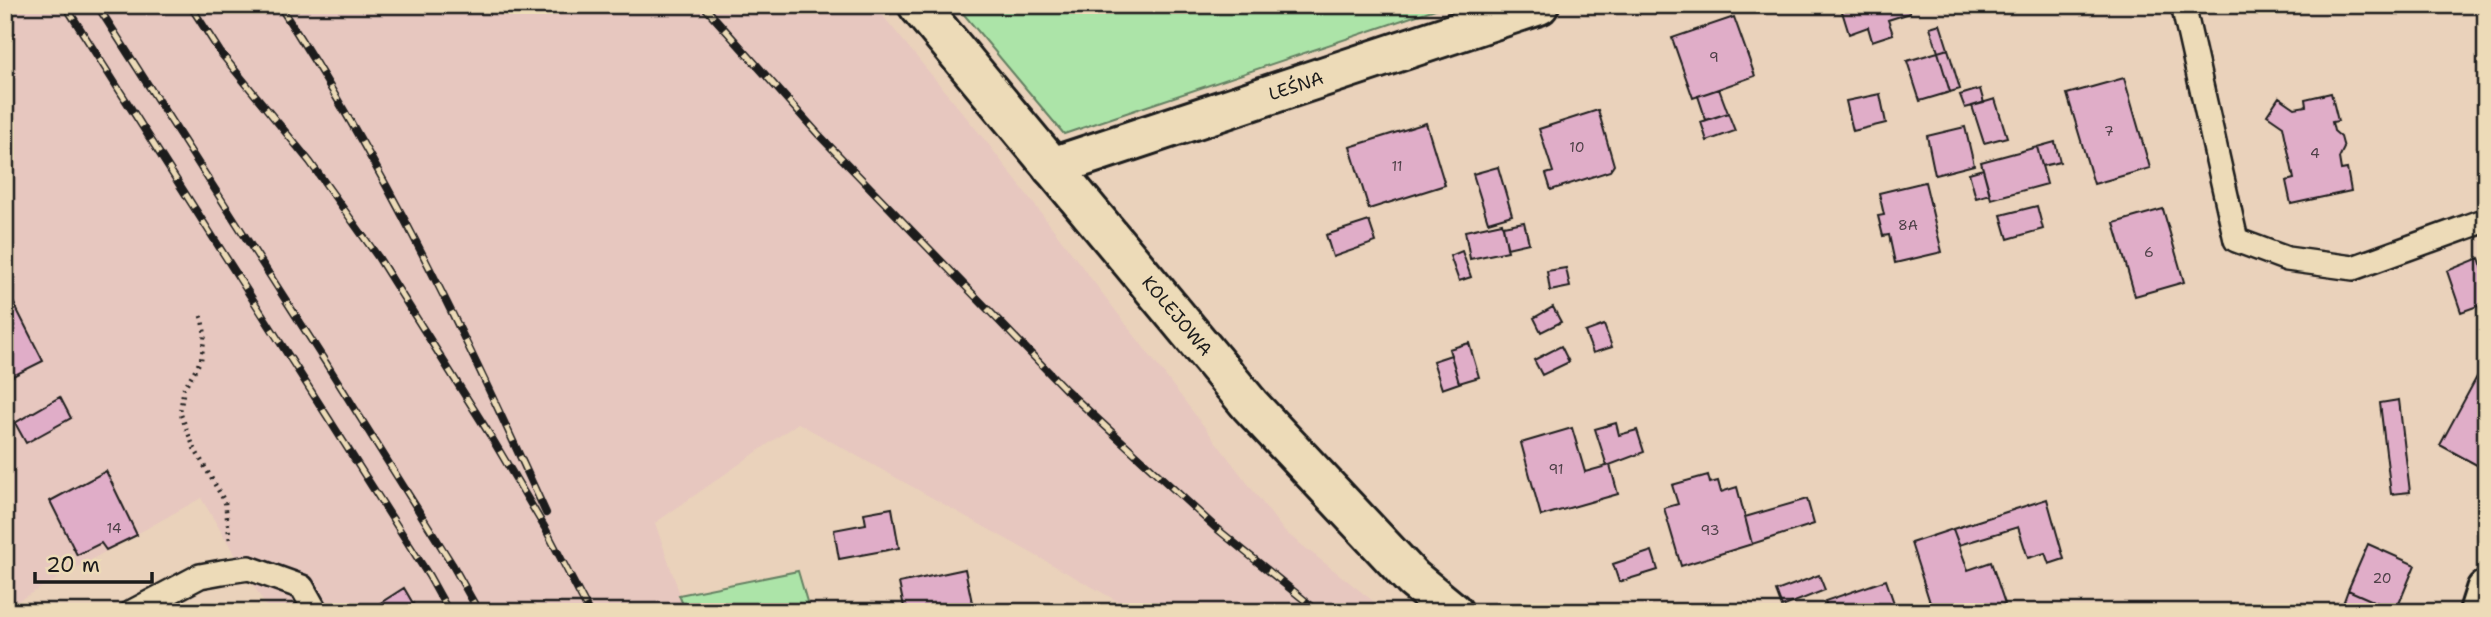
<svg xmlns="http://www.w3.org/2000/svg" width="2491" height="617" font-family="'Shantell Sans',sans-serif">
  <rect width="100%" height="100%" fill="#ead2bb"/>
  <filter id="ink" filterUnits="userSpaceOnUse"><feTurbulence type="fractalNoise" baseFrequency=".0143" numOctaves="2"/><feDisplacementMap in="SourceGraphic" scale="14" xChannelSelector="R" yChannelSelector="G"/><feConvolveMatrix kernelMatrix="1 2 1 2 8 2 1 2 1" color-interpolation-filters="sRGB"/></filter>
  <g filter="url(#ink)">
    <path fill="#e7c7bf" d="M 5,5 L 874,5 L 989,145 L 1284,531 L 1387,612 L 1137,612 L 798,423 L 655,523 L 686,612 L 255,612 L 266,606 L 201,498 L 5,608 Z"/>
    <path fill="#ace4a8" stroke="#648062" stroke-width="2" d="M 956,5 L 1447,5 L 1064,134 Z
      M 798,571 L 810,612 L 686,612 L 679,595 Z"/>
    <path fill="#e0adc8" stroke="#1c1c1c" stroke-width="2" d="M 1840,5 L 1907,5 L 1910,13 L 1888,20 L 1893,34 L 1872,41 L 1868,27 L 1849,34 Z
      M 1734,17 L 1755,76 L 1693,98 L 1672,38 Z
      M 1940,24 L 1948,49 L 1938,52 L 1930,27 Z
      M 1948,49 L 1960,89 L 1950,92 L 1938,52 Z
      M 1938,52 L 1950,92 L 1920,101 L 1907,61 Z
      M 2124,78 L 2150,168 L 2094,184 L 2067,94 Z
      M 1719,89 L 1728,113 L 1706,120 L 1698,96 Z
      M 1980,89 L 1984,103 L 1965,108 L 1960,95 Z
      M 2331,93 L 2338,121 L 2332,122 L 2334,131 L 2341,137 L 2344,148 L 2339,158 L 2341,170 L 2347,169 L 2351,191 L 2291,204 L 2286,181 L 2294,179 L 2283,126 L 2267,115 L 2279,97 L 2295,108 L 2306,106 L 2305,99 Z
      M 1880,94 L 1886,123 L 1853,131 L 1846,101 Z
      M 1995,99 L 2007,137 L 1984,143 L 1972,106 Z
      M 1598,110 L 1614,165 L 1610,171 L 1551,190 L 1546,174 L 1553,172 L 1539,129 Z
      M 1728,113 L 1735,131 L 1707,141 L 1701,122 Z
      M 1426,123 L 1445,185 L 1369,209 L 1350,147 Z
      M 1965,127 L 1974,165 L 1935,175 L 1927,136 Z
      M 2055,142 L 2060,162 L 2042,166 L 2037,147 Z
      M 2037,147 L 2047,184 L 1991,199 L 1981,162 Z
      M 1498,167 L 1512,215 L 1488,222 L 1473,174 Z
      M 1983,169 L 1990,194 L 1976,198 L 1969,173 Z
      M 1925,182 L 1942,252 L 1895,263 L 1889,235 L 1883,236 L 1878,216 L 1884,215 L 1879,193 Z
      M 2037,206 L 2043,229 L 2008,239 L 2001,215 Z
      M 2163,209 L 2184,282 L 2135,296 L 2114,223 Z
      M 1369,221 L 1376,242 L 1333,257 L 1326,235 Z
      M 1524,222 L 1529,243 L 1507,248 L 1503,226 Z
      M 1502,223 L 1508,251 L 1470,259 L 1465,231 Z
      M 1462,251 L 1471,277 L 1459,281 L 1450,256 Z
      M 2479,258 L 2486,278 L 2486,303 L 2461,312 L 2447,271 Z
      M 1566,268 L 1570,287 L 1550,291 L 1547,271 Z
      M 5,286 L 43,361 L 5,380 Z
      M 1553,307 L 1561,322 L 1541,332 L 1534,318 Z
      M 1604,325 L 1612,347 L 1593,353 L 1585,332 Z
      M 1469,343 L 1479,377 L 1459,383 L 1449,349 Z
      M 1561,346 L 1569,362 L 1542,375 L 1534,360 Z
      M 1451,355 L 1459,383 L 1442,389 L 1433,361 Z
      M 2479,373 L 2486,376 L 2486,470 L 2440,445 Z
      M 60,397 L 71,418 L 26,443 L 15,423 Z
      M 2399,400 L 2410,492 L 2391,494 L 2380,403 Z
      M 1616,423 L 1619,435 L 1637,430 L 1644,452 L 1607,466 L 1595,429 Z
      M 1572,428 L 1585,472 L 1610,465 L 1618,494 L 1541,516 L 1521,443 Z
      M 106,471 L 137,535 L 106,550 L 101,543 L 77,555 L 50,501 Z
      M 1708,475 L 1710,483 L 1718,481 L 1721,492 L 1737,487 L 1752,544 L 1681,566 L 1664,508 L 1678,504 L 1672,485 Z
      M 1807,499 L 1814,524 L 1752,544 L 1745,517 Z
      M 2047,499 L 2064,559 L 2049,564 L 2045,553 L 2028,558 L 2018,527 L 1959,545 L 1953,529 Z
      M 892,508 L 899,548 L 839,559 L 834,530 L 866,524 L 864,513 Z
      M 1953,529 L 1968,570 L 1991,562 L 2005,604 L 1982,612 L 1933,612 L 1911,543 Z
      M 2368,544 L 2415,565 L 2396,611 L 2348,590 Z
      M 1652,551 L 1658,570 L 1619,582 L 1613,564 Z
      M 965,569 L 974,612 L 905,612 L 899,583 Z
      M 1819,575 L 1825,590 L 1782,607 L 1776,591 Z
      M 1886,580 L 1897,612 L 1829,612 L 1825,601 Z
      M 404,588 L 418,612 L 373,612 L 371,609 Z
      M 2348,590 L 2396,611 L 2396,612 L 2340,612 Z"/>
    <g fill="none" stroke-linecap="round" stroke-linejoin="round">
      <g stroke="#1c1c1c" stroke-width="28">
        <path id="lane" d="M 2183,5 L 2236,240 L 2287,259 L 2353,268 L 2486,220
          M 132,612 L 200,576 L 222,572 L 249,568 L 302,587 L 316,612"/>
      </g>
      <g stroke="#1c1c1c" stroke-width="44">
        <path id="street" d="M 1052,167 L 1539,5"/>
      </g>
      <g stroke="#1c1c1c" stroke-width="44">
        <path id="secondary" d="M 918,5 L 1250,405 L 1413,579 L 1453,612
          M 2479,612 L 2486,590"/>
      </g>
      <path stroke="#1c1c1c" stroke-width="4.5" stroke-dasharray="2 5" stroke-linecap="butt" d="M 201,316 L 205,334 L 201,360 L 184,388 L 180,412 L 194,448 L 225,502 L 230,541"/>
      <use href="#lane" stroke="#eddbb8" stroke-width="23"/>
      <use href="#street" stroke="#eddbb8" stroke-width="38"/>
      <use href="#secondary" stroke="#eddbb8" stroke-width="38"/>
      <g stroke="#1c1c1c" stroke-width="8">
        <path id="rail" d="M 65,5 L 429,576 L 449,612
          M 97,5 L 326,363 L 452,564 L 479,612
          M 190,5 L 220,52 L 310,162 L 378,257 L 490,435 L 545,528 L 589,612
          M 279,5 C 385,167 466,337 546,513
          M 703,5 L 819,135 L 1066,390 L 1216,528 L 1319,612"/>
      </g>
      <use href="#rail" stroke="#eddbb8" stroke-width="5" stroke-dasharray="16" stroke-linecap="butt"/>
    </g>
  </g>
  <g text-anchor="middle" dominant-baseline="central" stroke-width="6" stroke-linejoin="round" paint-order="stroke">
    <g font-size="14" fill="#4d4047">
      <text x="1714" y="57">9</text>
      <text x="2109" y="131">7</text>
      <text x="1577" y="147">10</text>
      <text x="2315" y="153">4</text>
      <text x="1397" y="166">11</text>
      <text x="1908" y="225">8A</text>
      <text x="2149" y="252">6</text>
      <text x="1556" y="469">91</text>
      <text x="114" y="528">14</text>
      <text x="1710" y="530">93</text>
      <text x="2382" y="578">20</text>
    </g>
    <g font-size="18" fill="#1c1c1c" stroke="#eddbb8">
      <text transform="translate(1296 86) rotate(-18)">LEŚNA</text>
      <text transform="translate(1177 316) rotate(50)">KOLEJOWA</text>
    </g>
  </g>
  <rect width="2491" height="617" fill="none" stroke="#eddbb8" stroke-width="28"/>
  <rect x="14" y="14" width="2463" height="589" fill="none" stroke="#1c1c1c" stroke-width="2.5" filter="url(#ink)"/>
  <path d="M35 572v10h117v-10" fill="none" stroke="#1c1c1c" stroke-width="3.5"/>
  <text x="46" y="572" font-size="21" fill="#1c1c1c" stroke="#eddbb8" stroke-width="5" paint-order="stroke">20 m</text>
</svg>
